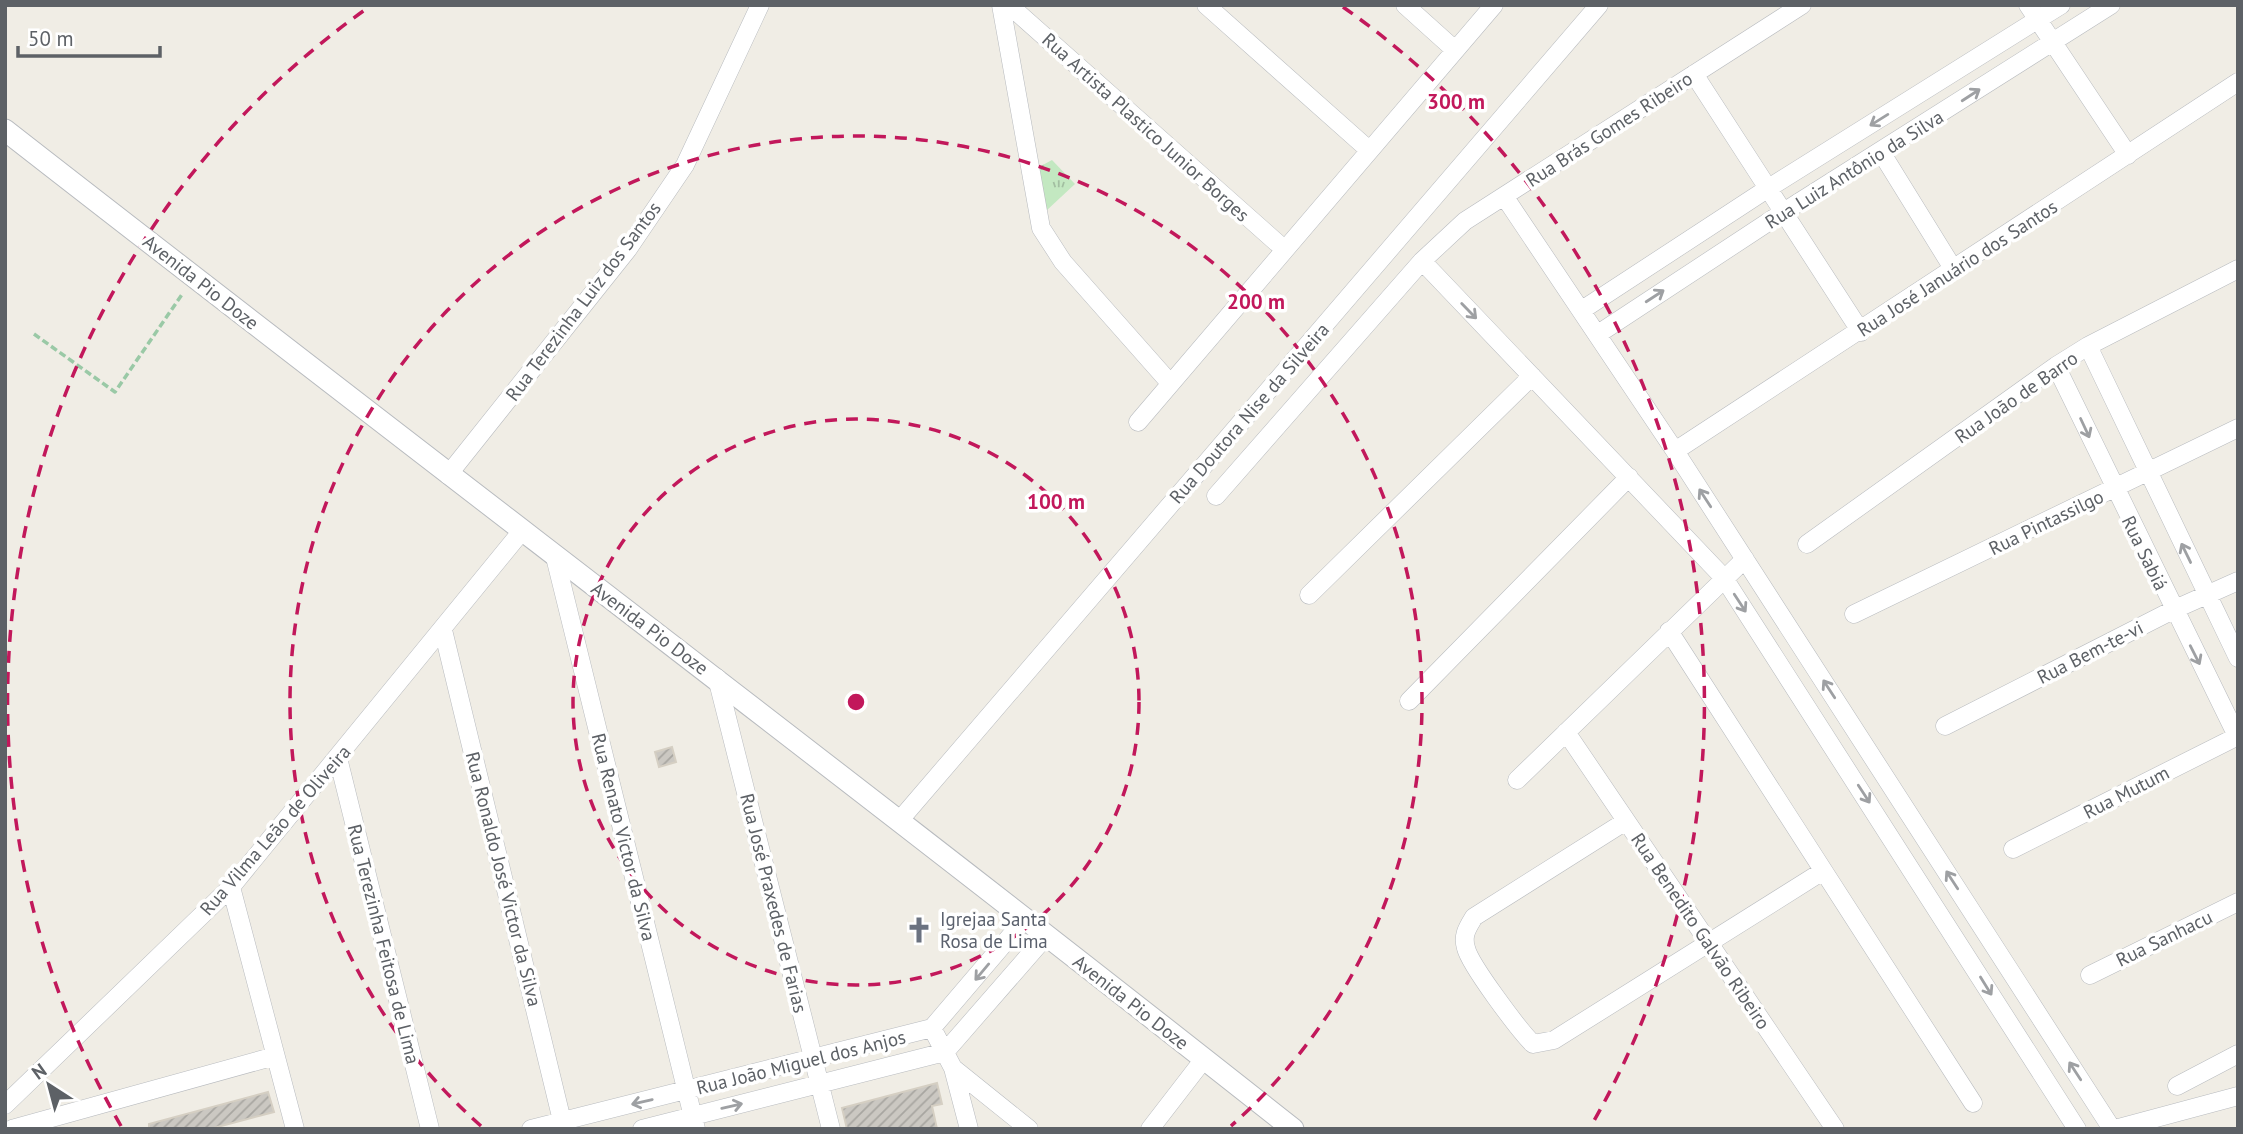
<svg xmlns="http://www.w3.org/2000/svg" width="2243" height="1134" font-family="'PT Sans',sans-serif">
  <defs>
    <pattern id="park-tufts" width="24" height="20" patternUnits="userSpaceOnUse" patternTransform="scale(1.75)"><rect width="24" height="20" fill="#c3e8c1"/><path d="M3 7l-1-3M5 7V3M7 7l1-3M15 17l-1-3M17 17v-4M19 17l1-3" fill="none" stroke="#a2bfa1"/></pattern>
    <pattern id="building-hatch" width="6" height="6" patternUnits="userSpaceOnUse" patternTransform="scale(1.75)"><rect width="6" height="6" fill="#cbc8c2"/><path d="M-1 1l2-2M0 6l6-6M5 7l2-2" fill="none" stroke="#a8a6a1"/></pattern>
  </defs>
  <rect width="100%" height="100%" fill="#f0ede5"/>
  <path fill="url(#park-tufts)" d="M 1052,160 L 1075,184 L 1046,211 L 1039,167 Z"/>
  <path fill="url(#building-hatch)" stroke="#d5cfc3" stroke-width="2" d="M 672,747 L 676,762 L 659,767 L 655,752 Z
    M 937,1083 L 942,1104 L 932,1106 L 937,1129 L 847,1129 L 842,1108 Z
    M 268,1092 L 274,1112 L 210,1129 L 149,1129 L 149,1124 Z"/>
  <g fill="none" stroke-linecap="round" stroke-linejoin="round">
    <g stroke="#b8bbbf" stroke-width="19">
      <path id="minor" d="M 1001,5 L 1041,228 L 1063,262 L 1170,383
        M 1009,5 L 1284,249
        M 1206,5 L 1369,150
        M 1405,5 L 1455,50
        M 2028,5 L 2128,155
        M 1694,74 L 1861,332
        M 1881,152 L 1954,270
        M 1504,196 L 1675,451 L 2112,1129
        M 1422,261 L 1724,578 L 2077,1129
        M 1582,310 L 1767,189 L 2061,5
        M 1598,334 L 1782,213 L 2111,5
        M 2088,346 L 2238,658
        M 2056,366 L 2238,738
        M 1138,422 L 1494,5
        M 1675,451 L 2238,82
        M 448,475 L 628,249 L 685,165 L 760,5
        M 1216,496 L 1422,261 L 1465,221 L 1802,5
        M 1807,544 L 2056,366 L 2088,346 L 2238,269
        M 555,557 L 696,1129
        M 1309,595 L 1532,376
        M 1854,614 L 2238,428
        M 443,630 L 564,1129
        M 1669,631 L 1973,1103
        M 717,678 L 831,1129
        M 1409,701 L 1629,477
        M 1945,726 L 2173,610 L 2238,581
        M 1566,732 L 1835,1129
        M 338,758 L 430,1129
        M 1517,780 L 1745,559
        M 899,821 L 1599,5
        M 1626,821 L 1474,917 C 1468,927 1462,935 1466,948 C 1470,965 1519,1030 1533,1044 L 1554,1040 L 1823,871
        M 2013,849 L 2238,736
        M 231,887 L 295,1129
        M 2090,975 L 2238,902
        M 932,1028 L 953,1068 L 969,1129
        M 953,1068 L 1029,1129
        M 2177,1086 L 2238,1054
        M 5,1105 L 231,887 L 521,532
        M 12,1129 L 275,1056
        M 531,1129 L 932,1028 L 1025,919
        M 642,1129 L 945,1052 L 1046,936
        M 1150,1129 L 1204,1059
        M 2115,1129 L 2238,1096"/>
    </g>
    <g stroke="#b8bbbf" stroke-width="23">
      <path id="tertiary" d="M 5,130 C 433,464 867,792 1293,1129"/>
    </g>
    <path stroke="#9ac9a6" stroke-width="3.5" stroke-dasharray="7 3.5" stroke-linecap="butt" d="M 34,334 L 115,392 L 183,293"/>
    <use href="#minor" stroke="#fff" stroke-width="18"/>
    <use href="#tertiary" stroke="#fff" stroke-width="21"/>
  </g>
  <defs><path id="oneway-shaft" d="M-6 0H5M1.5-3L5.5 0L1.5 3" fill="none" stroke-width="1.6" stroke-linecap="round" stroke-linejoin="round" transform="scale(1.75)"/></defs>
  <g stroke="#9ea0a3">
    <use href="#oneway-shaft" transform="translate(1971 95) rotate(-33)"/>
    <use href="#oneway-shaft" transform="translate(1879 120) rotate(148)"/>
    <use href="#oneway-shaft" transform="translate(1655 296) rotate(-33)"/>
    <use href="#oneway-shaft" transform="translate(1469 311) rotate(46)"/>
    <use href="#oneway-shaft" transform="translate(2085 428) rotate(65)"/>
    <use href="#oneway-shaft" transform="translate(1705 498) rotate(-123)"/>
    <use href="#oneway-shaft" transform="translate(2186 553) rotate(-116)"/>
    <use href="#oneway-shaft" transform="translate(1740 603) rotate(57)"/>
    <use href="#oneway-shaft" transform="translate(2195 655) rotate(63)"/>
    <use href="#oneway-shaft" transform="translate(1829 689) rotate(-123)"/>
    <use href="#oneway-shaft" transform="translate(1864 794) rotate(57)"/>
    <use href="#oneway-shaft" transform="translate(1952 880) rotate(-123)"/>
    <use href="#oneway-shaft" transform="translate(982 972) rotate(130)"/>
    <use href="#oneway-shaft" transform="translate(1986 986) rotate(58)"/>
    <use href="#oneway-shaft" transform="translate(2075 1071) rotate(-123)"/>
    <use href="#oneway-shaft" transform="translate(642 1102) rotate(167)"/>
    <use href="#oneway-shaft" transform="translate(732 1106) rotate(-13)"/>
  </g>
  <g fill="none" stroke="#c2185b" stroke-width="3.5" stroke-dasharray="12 9">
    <circle cx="856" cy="702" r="283"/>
    <path d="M481 1126A566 566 0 1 1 1231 1126"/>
    <path d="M121 1126A849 849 0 0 1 369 7M1343 7A849 849 0 0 1 1591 1126"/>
  </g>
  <defs>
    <g id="church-bare" transform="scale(2.1)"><path d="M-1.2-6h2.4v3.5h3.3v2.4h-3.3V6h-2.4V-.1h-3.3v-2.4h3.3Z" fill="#6b7280" stroke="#fff" stroke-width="2.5" paint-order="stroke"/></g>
  </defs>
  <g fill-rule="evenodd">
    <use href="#church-bare" x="919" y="930"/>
  </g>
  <g text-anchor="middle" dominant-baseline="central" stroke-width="7" stroke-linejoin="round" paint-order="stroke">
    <g font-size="19" fill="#5d6166" stroke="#fff">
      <text transform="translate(1146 127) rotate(42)">Rua Artista Plastico Junior Borges</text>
      <text transform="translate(1609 129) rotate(-33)">Rua Brás Gomes Ribeiro</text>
      <text transform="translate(1854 169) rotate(-32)">Rua Luiz Antônio da Silva</text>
      <text transform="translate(1957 268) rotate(-33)">Rua José Januário dos Santos</text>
      <text transform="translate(201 282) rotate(38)">Avenida Pio Doze</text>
      <text transform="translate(583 301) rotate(-53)">Rua Terezinha Luiz dos Santos</text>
      <text transform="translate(2016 397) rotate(-35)">Rua João de Barro</text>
      <text transform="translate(1249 413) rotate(-49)">Rua Doutora Nise da Silveira</text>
      <text transform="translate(2046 522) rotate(-26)">Rua Pintassilgo</text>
      <text transform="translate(2145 553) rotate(64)">Rua Sabiá</text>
      <text transform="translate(650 628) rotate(37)">Avenida Pio Doze</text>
      <text transform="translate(2090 652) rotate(-27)">Rua Bem-te-vi</text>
      <text transform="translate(2126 792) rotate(-27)">Rua Mutum</text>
      <text transform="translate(275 830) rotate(-49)">Rua Vilma Leão de Oliveira</text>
      <text transform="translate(624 837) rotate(76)">Rua Renato Victor da Silva</text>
      <text transform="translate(504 879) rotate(76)">Rua Ronaldo José Victor da Silva</text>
      <text transform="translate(774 903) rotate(76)">Rua José Praxedes de Farias</text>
      <text transform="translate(1701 931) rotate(56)">Rua Benedito Galvão Ribeiro</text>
      <text transform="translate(2164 938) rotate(-26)">Rua Sanhacu</text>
      <text transform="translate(384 944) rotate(76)">Rua Terezinha Feitosa de Lima</text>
      <text transform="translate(1131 1002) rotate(38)">Avenida Pio Doze</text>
      <text transform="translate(801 1062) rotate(-14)">Rua João Miguel dos Anjos</text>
    </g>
    <g font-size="19" fill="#5b616d" stroke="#fff" text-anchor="start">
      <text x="940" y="919">Igrejaa Santa<tspan x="940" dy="22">Rosa de Lima</tspan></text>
    </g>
  </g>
  <circle cx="856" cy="702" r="10" fill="#c2185b" stroke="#fff" stroke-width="3.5"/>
  <g font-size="21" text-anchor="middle" font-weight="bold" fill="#c2185b" stroke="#fff" stroke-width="7" stroke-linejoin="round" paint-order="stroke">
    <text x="1456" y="109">300 m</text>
    <text x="1256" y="309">200 m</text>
    <text x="1056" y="509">100 m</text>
  </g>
  <rect width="2243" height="1134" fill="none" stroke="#5d6166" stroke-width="14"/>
  <g transform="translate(49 1085) rotate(324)" stroke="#ffffff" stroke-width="5" paint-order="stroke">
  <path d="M0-5L12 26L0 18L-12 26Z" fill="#5d6166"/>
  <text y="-10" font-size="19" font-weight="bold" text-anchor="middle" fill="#5d6166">N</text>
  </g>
  <path d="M18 46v10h142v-10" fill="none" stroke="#5d6166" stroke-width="3.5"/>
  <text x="28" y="46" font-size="21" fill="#5d6166" stroke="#ffffff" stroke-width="5" paint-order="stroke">50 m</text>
</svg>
